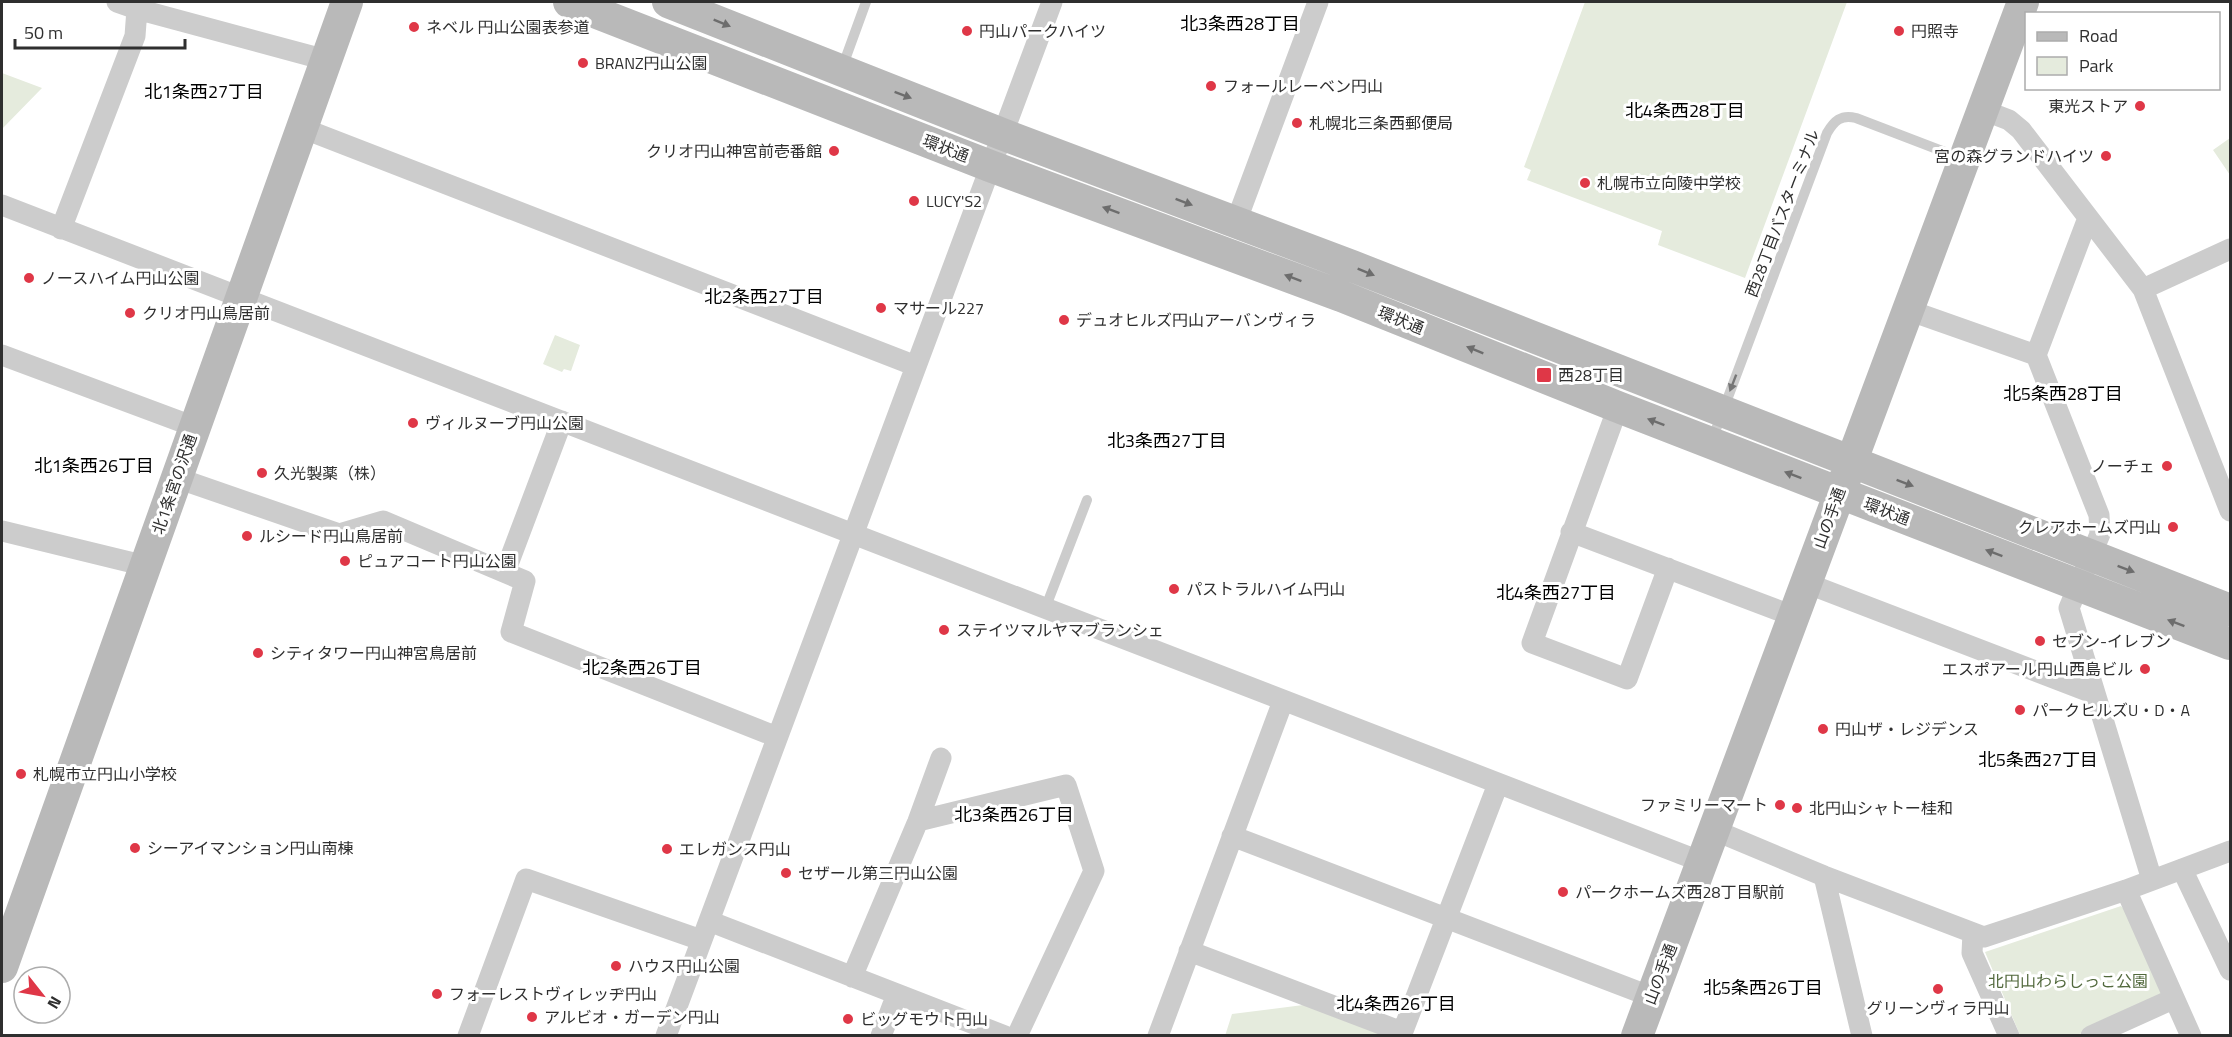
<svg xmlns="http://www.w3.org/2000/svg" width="2232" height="1037" font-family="'Titillium Web','Noto Sans JP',sans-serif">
  <rect width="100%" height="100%" fill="#fff"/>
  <path fill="#e5ebdd" d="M 1585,2 L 1847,2 L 1745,278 L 1658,245 L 1662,231 L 1527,180 L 1531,170 L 1524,167 Z
    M 2,73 L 42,88 L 2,129 Z
    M 2230,138 L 2230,175 L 2213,150 Z
    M 555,335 L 580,345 L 571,371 L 564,369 L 562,372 L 543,364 Z
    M 2121,906 L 2130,916 L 2165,997 L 2077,1035 L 2020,1035 L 1985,952 Z
    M 1311,1004 L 1386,1036 L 1225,1036 L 1232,1014 Z"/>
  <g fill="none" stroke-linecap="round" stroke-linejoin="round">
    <path stroke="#ccc" stroke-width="10" d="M 842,68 L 866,2
      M 1712,440 L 1827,133 C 1834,121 1841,114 1856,118 L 1963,159
      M 1045,609 L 1087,500"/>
    <path stroke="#ccc" stroke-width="21" d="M 117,2 L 137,9 L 141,2
      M 1983,110 L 2009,120 L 2021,130 L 2143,289 L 2230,511
      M 302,128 L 916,366
      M 2,205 L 1702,862
      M 1236,222 L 1318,2
      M 61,229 L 135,36 L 137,9 L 326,60
      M 2143,289 L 2230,249
      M 1908,310 L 2036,355 L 2099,515 L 2100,534 L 2069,608 L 2152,880
      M 2,355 L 195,427
      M 2036,355 L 2088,218
      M 1618,407 L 1532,643 L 1627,679 L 1668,568
      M 177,478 L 339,534 L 383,521 L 525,581 L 511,632 L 777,737
      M 2,531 L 146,566
      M 1571,532 L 1793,616
      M 505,572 L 562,421
      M 1806,583 L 2095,694
      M 918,821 L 1066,785 L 1094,871 L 1017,1036
      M 1714,830 L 1824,876 L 1984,937 L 2126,890 L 2230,851
      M 1232,836 L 1652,997
      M 2182,869 L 2230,970
      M 1824,876 L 1862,1036
      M 2126,890 L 2191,1036
      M 709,921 L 1005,1036
      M 1973,933 L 1972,953 L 2009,1036
      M 1189,951 L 1402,1032
      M 852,977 L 918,821 L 941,758
      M 468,1036 L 526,879 L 701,940
      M 666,1036 L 1052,2
      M 881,1036 L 897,994
      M 1158,1036 L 1283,701
      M 1401,1036 L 1498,784
      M 2091,1036 L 2173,999"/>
    <path stroke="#b9b9b9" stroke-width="32" d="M 569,2 L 990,166 L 1341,296 L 1618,407 L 2230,644
      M 668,2 L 1002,134 L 1352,266 L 2230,610
      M 2,967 L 347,2
      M 1637,1036 L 2023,2"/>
  </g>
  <defs><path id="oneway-solid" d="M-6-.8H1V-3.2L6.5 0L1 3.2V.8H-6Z" transform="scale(1.5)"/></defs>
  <g fill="#6d6d6d">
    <use href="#oneway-solid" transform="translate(722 23) rotate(22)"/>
    <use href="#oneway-solid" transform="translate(903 95) rotate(21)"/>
    <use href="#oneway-solid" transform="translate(1184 202) rotate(21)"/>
    <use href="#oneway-solid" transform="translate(1111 210) rotate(-160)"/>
    <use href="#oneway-solid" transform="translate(1366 272) rotate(22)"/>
    <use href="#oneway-solid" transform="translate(1293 278) rotate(-159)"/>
    <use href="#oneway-solid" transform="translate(1475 350) rotate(-158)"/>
    <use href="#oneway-solid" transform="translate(1656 422) rotate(-159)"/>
    <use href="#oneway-solid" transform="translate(1793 475) rotate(-159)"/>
    <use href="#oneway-solid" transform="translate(1905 483) rotate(21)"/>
    <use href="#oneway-solid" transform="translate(1994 553) rotate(-159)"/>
    <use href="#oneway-solid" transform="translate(2126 569) rotate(21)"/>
    <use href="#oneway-solid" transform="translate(2176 623) rotate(-159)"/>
  </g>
  <use fill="#767676" href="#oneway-solid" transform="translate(1733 383) rotate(111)"/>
  <g fill="#df3747" stroke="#fff" stroke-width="2">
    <circle cx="414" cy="27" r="6"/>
    <circle cx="967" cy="31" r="6"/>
    <circle cx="1899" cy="31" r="6"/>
    <circle cx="583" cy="63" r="6"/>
    <circle cx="1211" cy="86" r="6"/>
    <circle cx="2140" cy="106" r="6"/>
    <circle cx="1297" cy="123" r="6"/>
    <circle cx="834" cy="151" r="6"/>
    <circle cx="2106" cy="156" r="6"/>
    <circle cx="1585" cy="183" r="6"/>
    <circle cx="914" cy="201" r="6"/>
    <circle cx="29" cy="278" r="6"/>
    <circle cx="881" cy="308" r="6"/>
    <circle cx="130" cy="313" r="6"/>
    <circle cx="1064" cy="320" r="6"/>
    <rect x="1536" y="367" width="16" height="16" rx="3"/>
    <circle cx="413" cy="423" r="6"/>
    <circle cx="2167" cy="466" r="6"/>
    <circle cx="262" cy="473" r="6"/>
    <circle cx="2173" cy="527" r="6"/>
    <circle cx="247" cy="536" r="6"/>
    <circle cx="345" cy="561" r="6"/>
    <circle cx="1174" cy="589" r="6"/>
    <circle cx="944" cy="630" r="6"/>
    <circle cx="2040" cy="641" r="6"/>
    <circle cx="258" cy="653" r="6"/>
    <circle cx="2145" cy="669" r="6"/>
    <circle cx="2020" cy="710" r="6"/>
    <circle cx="1823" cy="729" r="6"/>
    <circle cx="21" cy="774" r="6"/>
    <circle cx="1780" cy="805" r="6"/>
    <circle cx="1797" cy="808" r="6"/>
    <circle cx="135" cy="848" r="6"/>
    <circle cx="667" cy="849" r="6"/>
    <circle cx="786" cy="873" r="6"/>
    <circle cx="1563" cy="892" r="6"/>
    <circle cx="616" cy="966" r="6"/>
    <circle cx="1938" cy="989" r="6"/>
    <circle cx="437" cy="994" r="6"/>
    <circle cx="532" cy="1017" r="6"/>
    <circle cx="848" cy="1019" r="6"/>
  </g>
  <g text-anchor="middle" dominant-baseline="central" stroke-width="6" stroke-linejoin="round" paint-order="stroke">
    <g font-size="16" fill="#2f2f2f" stroke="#fff" text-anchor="start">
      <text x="426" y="27">ネベル 円山公園表参道</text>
      <text x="979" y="31">円山パークハイツ</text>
      <text x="1911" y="31">円照寺</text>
      <text x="595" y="63">BRANZ円山公園</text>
      <text x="1223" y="86">フォールレーベン円山</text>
      <text x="2128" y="106" text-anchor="end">東光ストア</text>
      <text x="1309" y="123">札幌北三条西郵便局</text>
      <text x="822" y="151" text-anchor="end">クリオ円山神宮前壱番館</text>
      <text x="2094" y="156" text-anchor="end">宮の森グランドハイツ</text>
      <text x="1597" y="183">札幌市立向陵中学校</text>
      <text x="926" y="201">LUCY'S2</text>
      <text x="41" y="278">ノースハイム円山公園</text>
      <text x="893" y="308">マサール227</text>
      <text x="142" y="313">クリオ円山鳥居前</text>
      <text x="1076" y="320">デュオヒルズ円山アーバンヴィラ</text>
      <text x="1558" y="375">西28丁目</text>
      <text x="425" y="423">ヴィルヌーブ円山公園</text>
      <text x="2155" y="466" text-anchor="end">ノーチェ</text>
      <text x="274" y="473">久光製薬（株）</text>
      <text x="2161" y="527" text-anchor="end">クレアホームズ円山</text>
      <text x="259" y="536">ルシード円山鳥居前</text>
      <text x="357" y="561">ピュアコート円山公園</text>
      <text x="1186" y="589">パストラルハイム円山</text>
      <text x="956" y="630">ステイツマルヤマブランシェ</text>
      <text x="2052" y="641">セブン-イレブン</text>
      <text x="270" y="653">シティタワー円山神宮鳥居前</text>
      <text x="2133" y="669" text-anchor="end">エスポアール円山西島ビル</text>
      <text x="2032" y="710">パークヒルズU・D・A</text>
      <text x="1835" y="729">円山ザ・レジデンス</text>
      <text x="33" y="774">札幌市立円山小学校</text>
      <text x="1768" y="805" text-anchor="end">ファミリーマート</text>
      <text x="1809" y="808">北円山シャトー桂和</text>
      <text x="147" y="848">シーアイマンション円山南棟</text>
      <text x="679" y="849">エレガンス円山</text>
      <text x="798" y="873">セザール第三円山公園</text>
      <text x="1575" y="892">パークホームズ西28丁目駅前</text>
      <text x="628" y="966">ハウス円山公園</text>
      <text x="449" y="994">フォーレストヴィレッヂ円山</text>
      <text x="1938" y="1008" text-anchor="middle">グリーンヴィラ円山</text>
      <text x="544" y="1017">アルビオ・ガーデン円山</text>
      <text x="860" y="1019">ビッグモウト円山</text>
    </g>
    <g font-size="16" fill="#2f2f2f" stroke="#fff">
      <text transform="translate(946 148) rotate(21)">環状通</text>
      <text transform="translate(1782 213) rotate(-69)">西28丁目バスターミナル</text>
      <text transform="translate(1401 320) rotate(22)">環状通</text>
      <text transform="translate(174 484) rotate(-71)">北1条宮の沢通</text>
      <text transform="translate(1887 511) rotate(21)">環状通</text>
      <text transform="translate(1829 518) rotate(-70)">山の手通</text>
      <text transform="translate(1660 974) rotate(-69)">山の手通</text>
    </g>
    <g font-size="16" fill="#52693d" stroke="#fff">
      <text x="2068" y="981">北円山わらしっこ公園</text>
    </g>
    <g font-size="18" fill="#000" stroke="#fff">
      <text x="1240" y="23">北3条西28丁目</text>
      <text x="204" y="91">北1条西27丁目</text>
      <text x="1685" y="110">北4条西28丁目</text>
      <text x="764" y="296">北2条西27丁目</text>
      <text x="2063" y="393">北5条西28丁目</text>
      <text x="1167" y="440">北3条西27丁目</text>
      <text x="94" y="465">北1条西26丁目</text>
      <text x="1556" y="592">北4条西27丁目</text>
      <text x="642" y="667">北2条西26丁目</text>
      <text x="2038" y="759">北5条西27丁目</text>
      <text x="1014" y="814">北3条西26丁目</text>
      <text x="1763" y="987">北5条西26丁目</text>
      <text x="1396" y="1003">北4条西26丁目</text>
    </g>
  </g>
  <rect width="2232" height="1037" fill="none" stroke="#2f2f2f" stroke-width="6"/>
  <rect x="2025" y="12" width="195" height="78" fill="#ffffff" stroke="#acacac" stroke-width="1.5"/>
  <rect x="2037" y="32" width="30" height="9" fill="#b9b9b9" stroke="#acacac" stroke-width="1.5"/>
  <text x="2079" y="42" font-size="18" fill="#2f2f2f">Road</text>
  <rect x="2037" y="57" width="30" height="18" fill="#e5ebdd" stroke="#acacac" stroke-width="1.5"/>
  <text x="2079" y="72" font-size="18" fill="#2f2f2f">Park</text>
  <g transform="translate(42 995) rotate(121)"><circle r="28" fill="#ffffff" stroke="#acacac" stroke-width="1.5"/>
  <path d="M0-4.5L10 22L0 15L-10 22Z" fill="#df3747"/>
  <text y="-9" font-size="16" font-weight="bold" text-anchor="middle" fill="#2f2f2f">N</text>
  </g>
  <path d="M15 39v9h170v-9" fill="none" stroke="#2f2f2f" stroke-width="3"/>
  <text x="24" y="39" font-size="18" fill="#2f2f2f" stroke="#ffffff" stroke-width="4.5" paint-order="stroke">50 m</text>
</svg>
